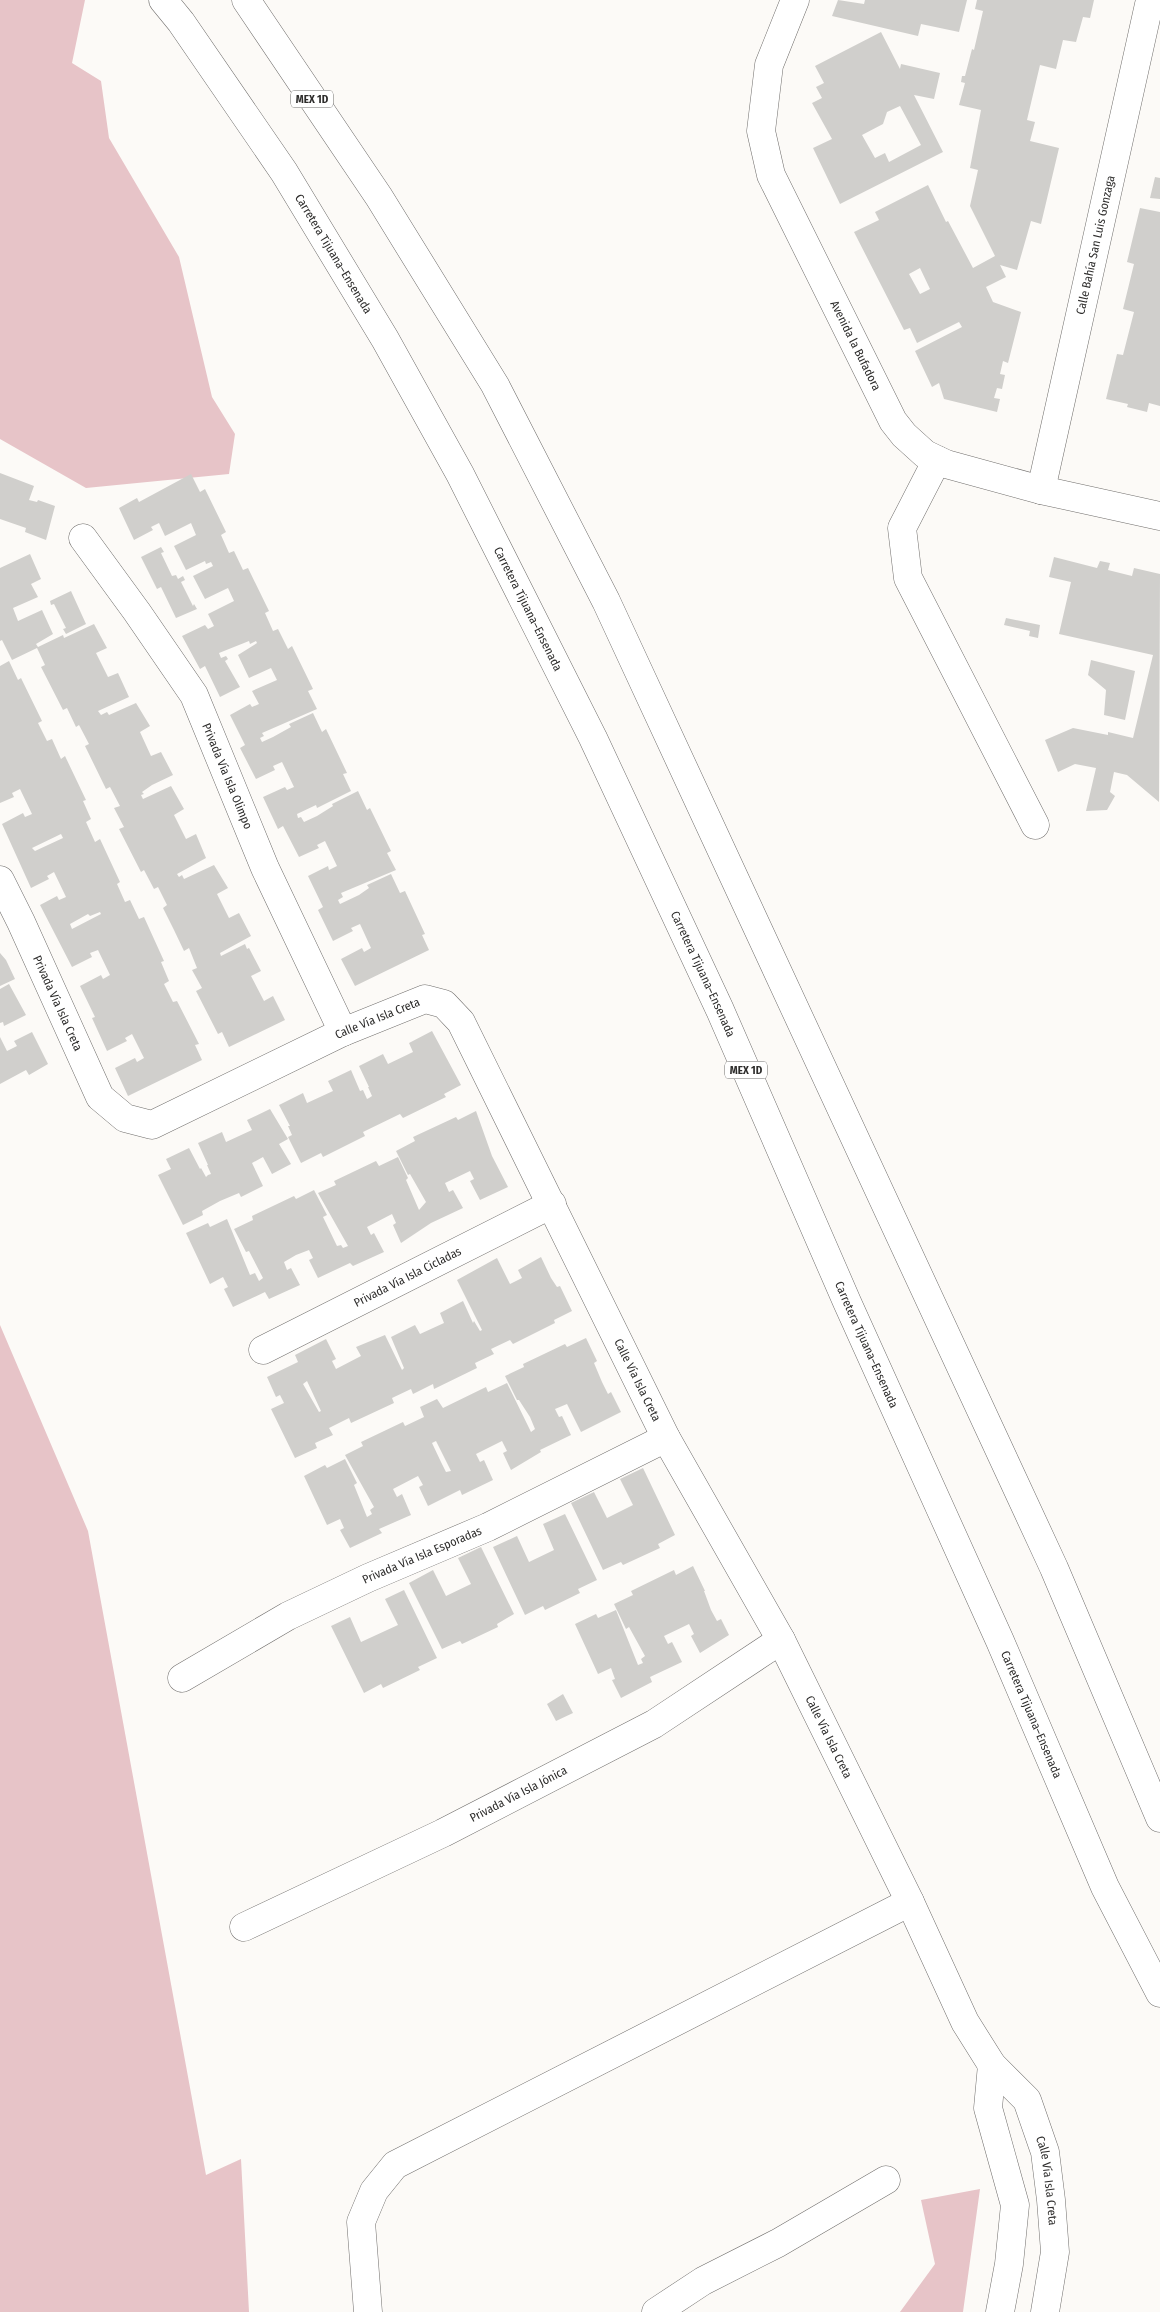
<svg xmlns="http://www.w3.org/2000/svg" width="1160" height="2312" font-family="'Fira Sans Condensed',sans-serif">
  <rect width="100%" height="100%" fill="#fcfaf7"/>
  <path fill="#e7c4c8" d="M 0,0 L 85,0 L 72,63 L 101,81 L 109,138 L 179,257 L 212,397 L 235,434 L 229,474 L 86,488 L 0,439 Z
    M 0,1325 L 88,1531 L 206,2175 L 241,2159 L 249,2312 L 0,2312 Z
    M 980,2189 L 963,2312 L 900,2312 L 935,2264 L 921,2200 Z"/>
  <path fill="#d0cfcc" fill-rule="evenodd" d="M 838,0 L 864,4 L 865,0 L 967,0 L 959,32 L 921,24 L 918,36 L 832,16 Z
    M 977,0 L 1094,0 L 1090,18 L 1083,17 L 1076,42 L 1063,40 L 1056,69 L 1040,65 L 1027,120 L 1035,122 L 1030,141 L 1059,148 L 1041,224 L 1031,221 L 1017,270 L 1000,265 L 1006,277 L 986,287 L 993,302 L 1021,312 L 1008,363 L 1003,361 L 1000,374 L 1005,375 L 1002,389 L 997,388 L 994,398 L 1000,399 L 997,412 L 944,399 L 939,383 L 932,387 L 915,351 L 962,327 L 959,322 L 917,343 L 910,328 L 904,330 L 854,232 L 879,220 L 875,212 L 928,185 L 946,222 L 948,221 L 973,268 L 995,256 L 970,206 L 978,170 L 970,168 L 981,110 L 959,105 L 965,83 L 961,82 L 962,76 L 965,76 L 972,49 L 974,50 L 983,11 L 975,9 ZM 920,268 L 930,289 L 920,294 L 909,274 Z
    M 881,32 L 900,69 L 901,64 L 940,73 L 934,99 L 914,95 L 943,152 L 840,204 L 813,148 L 832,139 L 812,103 L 822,98 L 816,87 L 824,83 L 815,66 ZM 900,106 L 921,145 L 889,162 L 885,153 L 875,158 L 862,135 L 883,124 L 887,112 Z
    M 1155,177 L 1160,178 L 1160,199 L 1150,198 Z
    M 1140,208 L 1160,212 L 1160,406 L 1149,403 L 1147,412 L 1127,407 L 1128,404 L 1106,399 L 1117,354 L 1123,355 L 1134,312 L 1123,309 L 1134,264 L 1127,262 Z
    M 0,473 L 34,486 L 29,500 L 37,502 L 38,500 L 55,506 L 46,540 L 25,532 L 26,528 L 0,519 Z
    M 191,474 L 200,492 L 205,489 L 226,532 L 221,535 L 229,553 L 234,551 L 243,570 L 248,568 L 269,611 L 265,613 L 273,631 L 278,629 L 288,649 L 292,646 L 313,689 L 308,691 L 317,709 L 262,733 L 264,736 L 260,738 L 262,742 L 273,737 L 291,727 L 289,724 L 313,713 L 322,732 L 326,729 L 347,773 L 343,774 L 351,791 L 317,808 L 316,805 L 297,814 L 298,818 L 301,817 L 304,822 L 317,816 L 333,806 L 332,804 L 358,791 L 367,810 L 370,808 L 391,851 L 387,853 L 396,870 L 341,893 L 343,897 L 338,900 L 340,904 L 359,895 L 369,888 L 367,885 L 391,874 L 400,893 L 405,891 L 425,934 L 422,935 L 429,950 L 355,986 L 341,959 L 362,948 L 364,952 L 371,948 L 360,924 L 351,928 L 353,931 L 333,941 L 318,910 L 323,907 L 308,876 L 328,866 L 329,870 L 337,866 L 325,841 L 317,845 L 319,848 L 299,857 L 283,826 L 278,829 L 263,797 L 285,787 L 287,790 L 294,787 L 282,762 L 273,766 L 275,770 L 256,779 L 240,748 L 245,745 L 230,715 L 250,704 L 252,707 L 259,704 L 252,691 L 277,680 L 271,668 L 249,678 L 238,655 L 257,643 L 256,641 L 250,644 L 249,641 L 219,653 L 221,658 L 226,656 L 228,659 L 225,661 L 240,687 L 220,697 L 205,666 L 200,669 L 182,636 L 205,625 L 208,629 L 214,626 L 208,614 L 234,601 L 228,588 L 205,599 L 193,576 L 213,566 L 211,562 L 206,564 L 205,561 L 186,570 L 174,546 L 196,535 L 191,523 L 165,536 L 159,523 L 151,527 L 153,530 L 134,540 L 119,508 L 137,498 L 139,502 Z
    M 161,547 L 164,552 L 161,553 L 172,576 L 176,575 L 178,579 L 183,576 L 185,580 L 181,582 L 193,606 L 194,604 L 197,609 L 176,618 L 161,587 L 157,589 L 141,557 Z
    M 30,554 L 41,579 L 31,584 L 38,597 L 13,608 L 18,621 L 42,610 L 53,634 L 36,644 L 38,647 L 63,635 L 64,638 L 94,624 L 107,648 L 96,653 L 108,677 L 118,673 L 129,697 L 98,711 L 101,715 L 107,712 L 109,715 L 136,703 L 150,726 L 140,732 L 151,756 L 161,752 L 173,775 L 152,785 L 142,792 L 144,794 L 141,795 L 143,799 L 171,786 L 184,809 L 174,815 L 186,839 L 196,834 L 206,858 L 177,874 L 179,877 L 182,875 L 184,879 L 214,865 L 228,888 L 217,894 L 229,918 L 239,913 L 251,936 L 220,953 L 221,956 L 245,944 L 247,949 L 249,948 L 261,971 L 251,976 L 264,1001 L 273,996 L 285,1020 L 229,1047 L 222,1032 L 218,1034 L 196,991 L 202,988 L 192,970 L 197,968 L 189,948 L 184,951 L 174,930 L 163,908 L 167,905 L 158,887 L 154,889 L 144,870 L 141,872 L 119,829 L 124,827 L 114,808 L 120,806 L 110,787 L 106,789 L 85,746 L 89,744 L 79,725 L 76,727 L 67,708 L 63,710 L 41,667 L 45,665 L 37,648 L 12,660 L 2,640 L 0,641 L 0,568 Z
    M 1054,557 L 1097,568 L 1100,561 L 1110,563 L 1108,570 L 1132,576 L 1134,568 L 1160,574 L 1159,802 L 1127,775 L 1114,772 L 1110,792 L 1115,796 L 1107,810 L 1086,811 L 1096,768 L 1075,764 L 1058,772 L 1045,740 L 1073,728 L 1108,735 L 1108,732 L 1133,738 L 1153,655 L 1059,634 L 1071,582 L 1049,577 Z
    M 71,591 L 86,624 L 66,634 L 63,629 L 66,628 L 54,604 L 51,605 L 50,601 Z
    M 1006,618 L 1040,625 L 1038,638 L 1029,636 L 1030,631 L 1004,625 Z
    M 1091,660 L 1135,671 L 1125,720 L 1104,715 L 1106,690 L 1088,675 Z
    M 9,661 L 18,680 L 21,678 L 42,721 L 38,723 L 47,741 L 52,739 L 61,759 L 65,756 L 86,800 L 83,801 L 91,819 L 86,822 L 95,842 L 100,839 L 120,882 L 117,884 L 125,902 L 130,900 L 139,919 L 144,917 L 164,961 L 161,962 L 169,981 L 164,984 L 173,1002 L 177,1001 L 199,1044 L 195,1045 L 202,1060 L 128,1096 L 115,1068 L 135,1058 L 137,1062 L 144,1058 L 132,1034 L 125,1038 L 127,1041 L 107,1051 L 92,1018 L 95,1017 L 80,986 L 101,975 L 103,979 L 110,975 L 98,950 L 90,953 L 92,957 L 72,967 L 40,905 L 57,896 L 59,900 L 66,897 L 54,872 L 47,876 L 49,879 L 31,888 L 2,824 L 23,813 L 25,817 L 32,814 L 20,789 L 12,793 L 14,797 L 0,803 L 0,666 ZM 61,834 L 63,838 L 35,851 L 32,848 ZM 100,912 L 101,914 L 72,929 L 70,924 L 88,914 L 90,916 Z
    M 0,953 L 6,960 L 15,979 L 0,986 Z
    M 9,984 L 26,1015 L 4,1026 L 3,1022 L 0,1023 L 0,989 Z
    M 432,1031 L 461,1085 L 444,1094 L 446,1097 L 403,1118 L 400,1114 L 363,1132 L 365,1136 L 323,1157 L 321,1153 L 301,1163 L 288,1137 L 292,1135 L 288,1126 L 290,1126 L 279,1105 L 303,1093 L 307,1103 L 333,1091 L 328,1081 L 351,1070 L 360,1091 L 363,1090 L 367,1099 L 369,1098 L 372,1096 L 368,1087 L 369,1087 L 359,1066 L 383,1054 L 388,1064 L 413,1052 L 409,1043 Z
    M 32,1032 L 48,1064 L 29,1075 L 26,1070 L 0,1084 L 0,1037 L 7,1051 L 17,1046 L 14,1041 Z
    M 270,1109 L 288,1139 L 279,1144 L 291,1164 L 272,1174 L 263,1157 L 252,1163 L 263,1186 L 241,1197 L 239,1193 L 220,1201 L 202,1211 L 203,1215 L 183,1225 L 158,1175 L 171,1169 L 166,1159 L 189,1148 L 200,1169 L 201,1168 L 206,1177 L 208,1175 L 211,1174 L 207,1165 L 208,1165 L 198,1143 L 222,1132 L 226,1142 L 252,1130 L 247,1120 Z
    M 476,1111 L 492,1156 L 508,1187 L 480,1200 L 470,1181 L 474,1179 L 470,1171 L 445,1183 L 449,1192 L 453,1190 L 463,1208 L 431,1223 L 401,1243 L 393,1225 L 396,1223 L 392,1214 L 367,1227 L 371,1235 L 374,1233 L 384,1252 L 353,1266 L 350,1263 L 318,1278 L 309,1260 L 313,1258 L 309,1250 L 296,1255 L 284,1262 L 287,1270 L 291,1268 L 300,1285 L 269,1299 L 265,1292 L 233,1307 L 224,1289 L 228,1287 L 223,1277 L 210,1284 L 186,1233 L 208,1223 L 210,1227 L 227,1219 L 250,1275 L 255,1273 L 259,1281 L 263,1278 L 249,1251 L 246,1252 L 234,1229 L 253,1220 L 252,1216 L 294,1196 L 296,1199 L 314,1190 L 327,1215 L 323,1217 L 337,1246 L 341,1245 L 343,1248 L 348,1246 L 318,1193 L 336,1185 L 334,1181 L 376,1161 L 379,1166 L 398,1157 L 408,1178 L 406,1180 L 419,1210 L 426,1202 L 410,1174 L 408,1175 L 396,1151 L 415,1141 L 413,1137 L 456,1117 L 458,1120 Z
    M 541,1257 L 551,1278 L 557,1287 L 560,1286 L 572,1311 L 554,1320 L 555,1323 L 513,1344 L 510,1340 L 491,1349 L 494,1354 L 475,1363 L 477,1368 L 434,1389 L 433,1384 L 413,1394 L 411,1389 L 392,1398 L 394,1403 L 351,1423 L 349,1418 L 329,1428 L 333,1435 L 315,1443 L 317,1448 L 295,1458 L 271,1409 L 284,1403 L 280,1395 L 276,1397 L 267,1377 L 298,1362 L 295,1355 L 326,1339 L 336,1359 L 332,1361 L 336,1369 L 361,1356 L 356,1347 L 385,1335 L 402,1370 L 404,1368 L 391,1337 L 415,1325 L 420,1334 L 444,1323 L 440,1313 L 463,1301 L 473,1323 L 474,1321 L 480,1331 L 482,1330 L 457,1280 L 497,1258 L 510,1284 L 522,1278 L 518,1270 ZM 307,1381 L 321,1411 L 319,1412 L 303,1384 Z
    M 586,1338 L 597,1361 L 594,1363 L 602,1382 L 608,1394 L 611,1392 L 621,1412 L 581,1432 L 567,1404 L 555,1409 L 559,1417 L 562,1416 L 571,1435 L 540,1450 L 541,1452 L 511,1470 L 503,1453 L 507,1451 L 502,1441 L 476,1454 L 480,1462 L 484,1460 L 493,1480 L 462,1495 L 460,1490 L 428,1506 L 419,1487 L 423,1485 L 418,1476 L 393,1489 L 397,1497 L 402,1494 L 411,1515 L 379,1529 L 382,1533 L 350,1548 L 340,1530 L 344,1528 L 340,1519 L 327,1525 L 304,1476 L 325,1465 L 327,1468 L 345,1459 L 357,1483 L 354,1485 L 367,1517 L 372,1514 L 370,1510 L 374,1507 L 345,1455 L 363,1446 L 361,1442 L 403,1422 L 405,1426 L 424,1417 L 420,1407 L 437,1399 L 443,1408 L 486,1387 L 488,1392 L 507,1383 L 531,1432 L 535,1429 L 530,1417 L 519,1400 L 517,1400 L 505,1376 L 524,1367 L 523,1364 L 565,1344 L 567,1347 ZM 436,1441 L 451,1471 L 446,1472 L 441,1462 L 432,1443 Z
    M 643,1468 L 675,1535 L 658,1544 L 660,1548 L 623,1565 L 621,1562 L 603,1570 L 571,1503 L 594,1492 L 607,1518 L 633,1505 L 620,1479 Z
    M 565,1514 L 597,1580 L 578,1589 L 580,1593 L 545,1610 L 543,1606 L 525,1615 L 493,1547 L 517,1536 L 529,1562 L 554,1550 L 543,1524 Z
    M 481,1547 L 514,1614 L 497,1624 L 498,1627 L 462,1644 L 460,1641 L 442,1649 L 409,1583 L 433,1570 L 446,1596 L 471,1584 L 458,1558 Z
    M 693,1566 L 705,1591 L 704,1591 L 711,1610 L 717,1621 L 721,1619 L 729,1635 L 700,1653 L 691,1636 L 694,1634 L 689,1624 L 664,1636 L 668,1644 L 672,1642 L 682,1662 L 650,1677 L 652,1682 L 621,1698 L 612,1680 L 615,1679 L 611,1668 L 598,1674 L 575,1624 L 596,1614 L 598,1618 L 616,1610 L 638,1665 L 643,1663 L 641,1659 L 645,1656 L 629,1627 L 626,1629 L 614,1604 L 633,1595 L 631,1591 L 674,1570 L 676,1575 Z
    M 404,1590 L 437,1658 L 418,1667 L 420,1670 L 383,1688 L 381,1684 L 364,1693 L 331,1626 L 350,1617 L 361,1642 L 398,1625 L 385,1599 Z
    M 563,1694 L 573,1713 L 556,1721 L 547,1704 Z"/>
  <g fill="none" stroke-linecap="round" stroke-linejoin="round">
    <g stroke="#706e6c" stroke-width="29">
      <g id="minor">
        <path id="s1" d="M 795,0 L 769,65 L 761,131 L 771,175 L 893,421 L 904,435 L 925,454 L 946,464 L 1041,490 L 1160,516"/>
        <path d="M 937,460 L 902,528 L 908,578 L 1035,825"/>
        <path id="s2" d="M 1041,490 L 1150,0"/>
        <path id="s3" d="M 83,538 L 137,612 L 194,695 L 265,868 L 343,1032"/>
        <path id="s4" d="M 0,880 L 21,922 L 100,1097 L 125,1118 L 152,1125 L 343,1032 L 425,999 L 444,1004 L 461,1022 L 666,1438 L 781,1640 L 910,1902 L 965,2022 L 992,2065 L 1027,2100 L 1045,2152 L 1051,2200 L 1055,2252 L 1045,2312"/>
        <path id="s5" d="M 263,1350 L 552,1204"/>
        <path id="s6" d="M 182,1678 L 288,1616 L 368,1578 L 488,1527 L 666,1438"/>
        <path id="s7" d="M 244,1927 L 443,1833 L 654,1724 L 781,1640"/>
        <path d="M 992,2065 L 988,2108 L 1015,2205 L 1009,2264 L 1000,2312"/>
        <path d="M 368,2312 L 361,2222 L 374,2191 L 395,2165 L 910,1902"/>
        <path d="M 656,2312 L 703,2281 L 778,2243 L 886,2180"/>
      </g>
    </g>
    <g stroke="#706e6c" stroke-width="29">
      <g id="highway">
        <path id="s8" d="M 163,0 L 181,22 L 284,172 L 385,339 L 460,474 L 593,738 L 720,1010 L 847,1302 L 1000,1641 L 1105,1887 L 1160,1993"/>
        <path d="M 246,0 L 379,197 L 495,385 L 606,601 L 1054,1568 L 1160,1818"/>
      </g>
    </g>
    <use href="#minor" stroke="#fff" stroke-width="28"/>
    <use href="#highway" stroke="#fff" stroke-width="28"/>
  </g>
  <g text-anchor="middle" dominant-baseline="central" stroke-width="4" stroke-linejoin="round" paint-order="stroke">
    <g fill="#fff" stroke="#6d6c6b" stroke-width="1">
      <rect x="291" y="90.5" width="42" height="17" rx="4"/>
      <rect x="725" y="1061.5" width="42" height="17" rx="4"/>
    </g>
    <g font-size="11" font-weight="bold" fill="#2e2d2c">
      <text x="312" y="99">MEX 1D</text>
      <text x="746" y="1070">MEX 1D</text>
    </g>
    <g font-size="12" fill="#2e2d2c" stroke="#fff">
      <text stroke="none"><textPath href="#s2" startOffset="251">Calle Bahía San Luis Gonzaga</textPath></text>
      <text stroke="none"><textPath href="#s8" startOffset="306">Carretera Tijuana–Ensenada</textPath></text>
      <text stroke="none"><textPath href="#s1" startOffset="372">Avenida la Bufadora</textPath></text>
      <text stroke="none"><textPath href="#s8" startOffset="711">Carretera Tijuana–Ensenada</textPath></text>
      <text stroke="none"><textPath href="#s3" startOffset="280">Privada Vía Isla Olimpo</textPath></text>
      <text stroke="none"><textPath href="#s8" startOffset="1116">Carretera Tijuana–Ensenada</textPath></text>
      <text stroke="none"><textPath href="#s4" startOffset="136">Privada Vía Isla Creta</textPath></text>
      <text stroke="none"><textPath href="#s4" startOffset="549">Calle Vía Isla Creta</textPath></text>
      <text stroke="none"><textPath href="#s5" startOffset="162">Privada Vía Isla Cicladas</textPath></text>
      <text stroke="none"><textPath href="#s8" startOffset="1521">Carretera Tijuana–Ensenada</textPath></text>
      <text stroke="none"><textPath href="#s4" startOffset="1044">Calle Vía Isla Creta</textPath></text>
      <text stroke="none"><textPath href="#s6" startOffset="270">Privada Vía Isla Esporadas</textPath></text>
      <text stroke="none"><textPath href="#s8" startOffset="1926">Carretera Tijuana–Ensenada</textPath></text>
      <text stroke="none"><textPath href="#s4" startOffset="1449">Calle Vía Isla Creta</textPath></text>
      <text stroke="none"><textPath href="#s7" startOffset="305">Privada Vía Isla Jónica</textPath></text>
      <text stroke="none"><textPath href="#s4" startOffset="1949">Calle Vía Isla Creta</textPath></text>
    </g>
  </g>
</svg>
